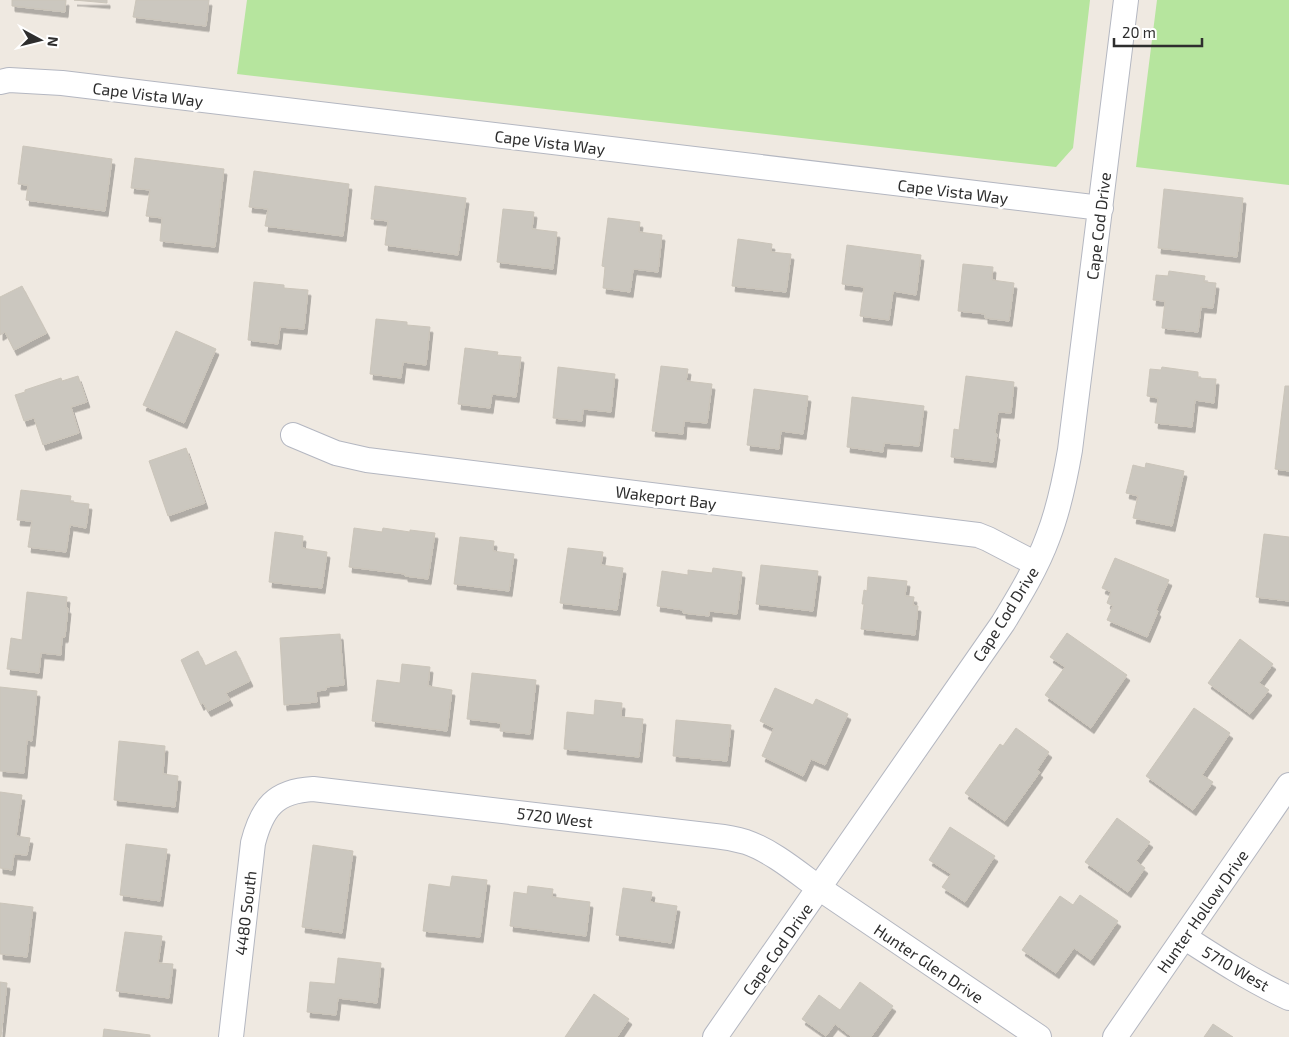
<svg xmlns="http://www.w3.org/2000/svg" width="1289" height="1037" font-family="'Exo 2',sans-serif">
  <defs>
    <filter id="shadow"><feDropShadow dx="3" dy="5.5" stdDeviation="0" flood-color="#0004"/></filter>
  </defs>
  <rect width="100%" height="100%" fill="#efe9e1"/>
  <path fill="#b6e59e" d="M 247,0 L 1090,0 L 1073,148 L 1056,167 L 237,74 Z
    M 1157,0 L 1289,0 L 1289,185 L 1136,167 Z"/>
  <path fill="#cbc7bf" stroke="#cbc5ba" filter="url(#shadow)" d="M 12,0 L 66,0 L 65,12 L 12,6 Z
    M 74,0 L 107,0 L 107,3 Z
    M 136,0 L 209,0 L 206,26 L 133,17 Z
    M 23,146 L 112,159 L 105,211 L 26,200 L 28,185 L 18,184 Z
    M 135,158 L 224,169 L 215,247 L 160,241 L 162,218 L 146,216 L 150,190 L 131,188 Z
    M 254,171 L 349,184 L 343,236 L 265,226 L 268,209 L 249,207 Z
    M 375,186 L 466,198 L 458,255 L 385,245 L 388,221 L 371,219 Z
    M 1164,189 L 1243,198 L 1237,257 L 1158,248 Z
    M 503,209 L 534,212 L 532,229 L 557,232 L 553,269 L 497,262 Z
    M 608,218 L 640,222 L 639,232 L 662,235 L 658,272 L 634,269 L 633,270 L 630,292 L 603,288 L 605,267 L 602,266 Z
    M 738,239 L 772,244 L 771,252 L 791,254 L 786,292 L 732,286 Z
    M 847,245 L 921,255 L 916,295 L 893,291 L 889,320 L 860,316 L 864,287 L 842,284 Z
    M 963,264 L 993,267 L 992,280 L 1014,283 L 1009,321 L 985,318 L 985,314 L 958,311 Z
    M 1169,271 L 1205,276 L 1204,282 L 1216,283 L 1213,308 L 1201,307 L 1198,332 L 1162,328 L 1165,301 L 1153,300 L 1156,275 L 1168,276 Z
    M 254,282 L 284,285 L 284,288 L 308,290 L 304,329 L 280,327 L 278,344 L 248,340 Z
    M 22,286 L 47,333 L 14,350 L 5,332 L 0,335 L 0,297 Z
    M 376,319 L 407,322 L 407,325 L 430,327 L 426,365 L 403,362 L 401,378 L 370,374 Z
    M 176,331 L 216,349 L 184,423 L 143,405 Z
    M 465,348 L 498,352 L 497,355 L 521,357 L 516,397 L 492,394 L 490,408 L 458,404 Z
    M 661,366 L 688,369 L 686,381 L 712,384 L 707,423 L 684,421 L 683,434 L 652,431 Z
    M 558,367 L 615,374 L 611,412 L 583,409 L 582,421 L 553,418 Z
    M 1162,367 L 1198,372 L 1198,378 L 1216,379 L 1214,403 L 1195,400 L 1192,427 L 1155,423 L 1158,398 L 1147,396 L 1150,369 L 1161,370 Z
    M 78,376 L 87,402 L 71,407 L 79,433 L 43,445 L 34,418 L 24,421 L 15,395 L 25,392 L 25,390 L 61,378 L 62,381 Z
    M 966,376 L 1014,382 L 1011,413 L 998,412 L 995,433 L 997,434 L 993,462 L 951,457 L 954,429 L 959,430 Z
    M 1285,386 L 1289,386 L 1289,471 L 1275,469 Z
    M 754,389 L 808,396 L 803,434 L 781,431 L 779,449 L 747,445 Z
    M 852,397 L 924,406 L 919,446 L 884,443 L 883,452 L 847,447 Z
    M 186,448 L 205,503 L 168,516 L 149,461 Z
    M 1146,463 L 1184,471 L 1172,526 L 1133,518 L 1138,496 L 1126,493 L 1133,465 L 1145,468 Z
    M 21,490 L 71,496 L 70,502 L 89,504 L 86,528 L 70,525 L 66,552 L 28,547 L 32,521 L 17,520 Z
    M 354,528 L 382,532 L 383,528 L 410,532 L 410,530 L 435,533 L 428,579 L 405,576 L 405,574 L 349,567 Z
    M 275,532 L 303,536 L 302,548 L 327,552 L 322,588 L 269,582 Z
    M 1264,534 L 1289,537 L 1289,601 L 1256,597 Z
    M 460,537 L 494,541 L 493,551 L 514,554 L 509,591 L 454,584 Z
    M 568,548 L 603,552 L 601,565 L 623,568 L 617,610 L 560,603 Z
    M 1115,558 L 1169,580 L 1156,610 L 1158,611 L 1147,637 L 1107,620 L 1113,606 L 1107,603 L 1111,592 L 1102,588 Z
    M 761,565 L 818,571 L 813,611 L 756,604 Z
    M 713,568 L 742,572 L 737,614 L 709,611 L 709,616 L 683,613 L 683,610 L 657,606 L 662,571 L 688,575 L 688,570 L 712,573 Z
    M 868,577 L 907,581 L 905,596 L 914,597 L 913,605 L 918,606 L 915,635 L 861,629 L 864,604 L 862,604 L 864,590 L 867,591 Z
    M 27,592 L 67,597 L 66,608 L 68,608 L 65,637 L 62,637 L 61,655 L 41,653 L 39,673 L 7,669 L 11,638 L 22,640 Z
    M 1067,633 L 1127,675 L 1091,728 L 1045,695 L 1065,667 L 1050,657 Z
    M 340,634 L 344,685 L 326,687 L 326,690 L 316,691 L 317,702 L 284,705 L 280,638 Z
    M 1240,639 L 1273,664 L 1259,683 L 1269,690 L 1250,714 L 1208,683 Z
    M 198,651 L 205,666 L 236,651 L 250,681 L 226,693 L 230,700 L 208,711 L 203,703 L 201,705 L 181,660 Z
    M 402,664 L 430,667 L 428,686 L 452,690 L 447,731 L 372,721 L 377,680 L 400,683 Z
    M 472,673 L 536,680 L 530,734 L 500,731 L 501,723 L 467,719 Z
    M 0,687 L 37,691 L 32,741 L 27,740 L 24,773 L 0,771 Z
    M 775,688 L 813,705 L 816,699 L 848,714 L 825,765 L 811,759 L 803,776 L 762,756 L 774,728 L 760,721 Z
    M 595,700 L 622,703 L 621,717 L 643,719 L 639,757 L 564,749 L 567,712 L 594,715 Z
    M 1194,708 L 1230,733 L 1202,775 L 1213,782 L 1193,810 L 1146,776 Z
    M 676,720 L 731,725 L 727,761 L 673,756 Z
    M 1016,728 L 1049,752 L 1037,770 L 1040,772 L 1005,821 L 965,793 L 1000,744 L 1003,746 Z
    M 119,741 L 165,746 L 163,774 L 178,776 L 175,807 L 114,800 Z
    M 0,792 L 22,795 L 16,836 L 30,838 L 27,855 L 14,854 L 12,870 L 0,868 Z
    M 1117,818 L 1150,842 L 1136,861 L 1145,868 L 1128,892 L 1085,862 Z
    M 950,827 L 995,856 L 965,902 L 942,887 L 951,874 L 929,860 Z
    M 126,844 L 167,849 L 160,901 L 120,895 Z
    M 313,845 L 353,851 L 342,933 L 302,927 Z
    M 452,876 L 487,880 L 480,937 L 423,931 L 429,884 L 450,887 Z
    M 528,886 L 553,889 L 552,897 L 590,902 L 586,936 L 510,926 L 514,892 L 527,894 Z
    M 623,888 L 652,892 L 650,902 L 677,906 L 671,943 L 616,935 Z
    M 1080,895 L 1118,921 L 1091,960 L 1074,948 L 1056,973 L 1022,950 L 1060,896 L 1073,905 Z
    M 0,903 L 33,907 L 27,957 L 0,954 Z
    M 125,932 L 162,936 L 158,963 L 173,964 L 169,998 L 116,991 Z
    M 338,958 L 381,963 L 377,1003 L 338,998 L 336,1015 L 307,1012 L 310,982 L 335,984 Z
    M 0,982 L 7,983 L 1,1037 L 0,1037 Z
    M 860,982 L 893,1006 L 871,1037 L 852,1037 L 835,1024 L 826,1036 L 802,1019 L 819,995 L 840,1010 Z
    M 594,994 L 629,1019 L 617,1037 L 565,1037 Z
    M 1213,1024 L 1233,1037 L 1204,1037 Z
    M 104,1029 L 150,1035 L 150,1037 L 103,1037 Z"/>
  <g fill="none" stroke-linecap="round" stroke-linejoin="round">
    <g stroke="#b4b7c1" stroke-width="26">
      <path id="street" d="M 0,82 L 9,80 L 62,83 L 1101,208
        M 293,435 L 336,453 L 367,460 L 978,535 L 988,539 L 1036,564
        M 1184,937 C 1218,959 1252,981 1289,998
        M 231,1037 L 253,843 C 262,808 275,791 313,789 L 715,836 C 725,837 736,839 746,842 C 772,851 797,872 819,888 L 1039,1037
        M 715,1037 L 1003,623 C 1020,595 1037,567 1048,537 C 1059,509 1065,479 1070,450 L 1126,0
        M 1115,1037 L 1289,785"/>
    </g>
    <use href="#street" stroke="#fff" stroke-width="24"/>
  </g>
  <g text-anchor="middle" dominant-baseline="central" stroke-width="5" stroke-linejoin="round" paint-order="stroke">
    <g font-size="16" fill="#2e2e2e" stroke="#fff">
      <text transform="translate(148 94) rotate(7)">Cape Vista Way</text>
      <text transform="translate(550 142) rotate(7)">Cape Vista Way</text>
      <text transform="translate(953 191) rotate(7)">Cape Vista Way</text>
      <text transform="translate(1098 226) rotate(-83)">Cape Cod Drive</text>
      <text transform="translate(666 497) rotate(7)">Wakeport Bay</text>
      <text transform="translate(1005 614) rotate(-58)">Cape Cod Drive</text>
      <text transform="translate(555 817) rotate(7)">5720 West</text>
      <text transform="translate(1202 911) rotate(-55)">Hunter Hollow Drive</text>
      <text transform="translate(245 913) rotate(-83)">4480 South</text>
      <text transform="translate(777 949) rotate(-55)">Cape Cod Drive</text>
      <text transform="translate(929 963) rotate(34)">Hunter Glen Drive</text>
      <text transform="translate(1236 968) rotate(30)">5710 West</text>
    </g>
  </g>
  <g transform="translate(40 40) rotate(97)" stroke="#ffffff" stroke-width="4" paint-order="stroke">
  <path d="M0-4L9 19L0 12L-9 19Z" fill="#2e2e2e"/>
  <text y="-8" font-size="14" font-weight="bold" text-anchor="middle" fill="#2e2e2e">N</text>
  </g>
  <path d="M1114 38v8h88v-8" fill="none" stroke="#2e2e2e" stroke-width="2.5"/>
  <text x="1122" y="38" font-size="15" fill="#2e2e2e" stroke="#ffffff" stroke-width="4" paint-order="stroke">20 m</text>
</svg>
